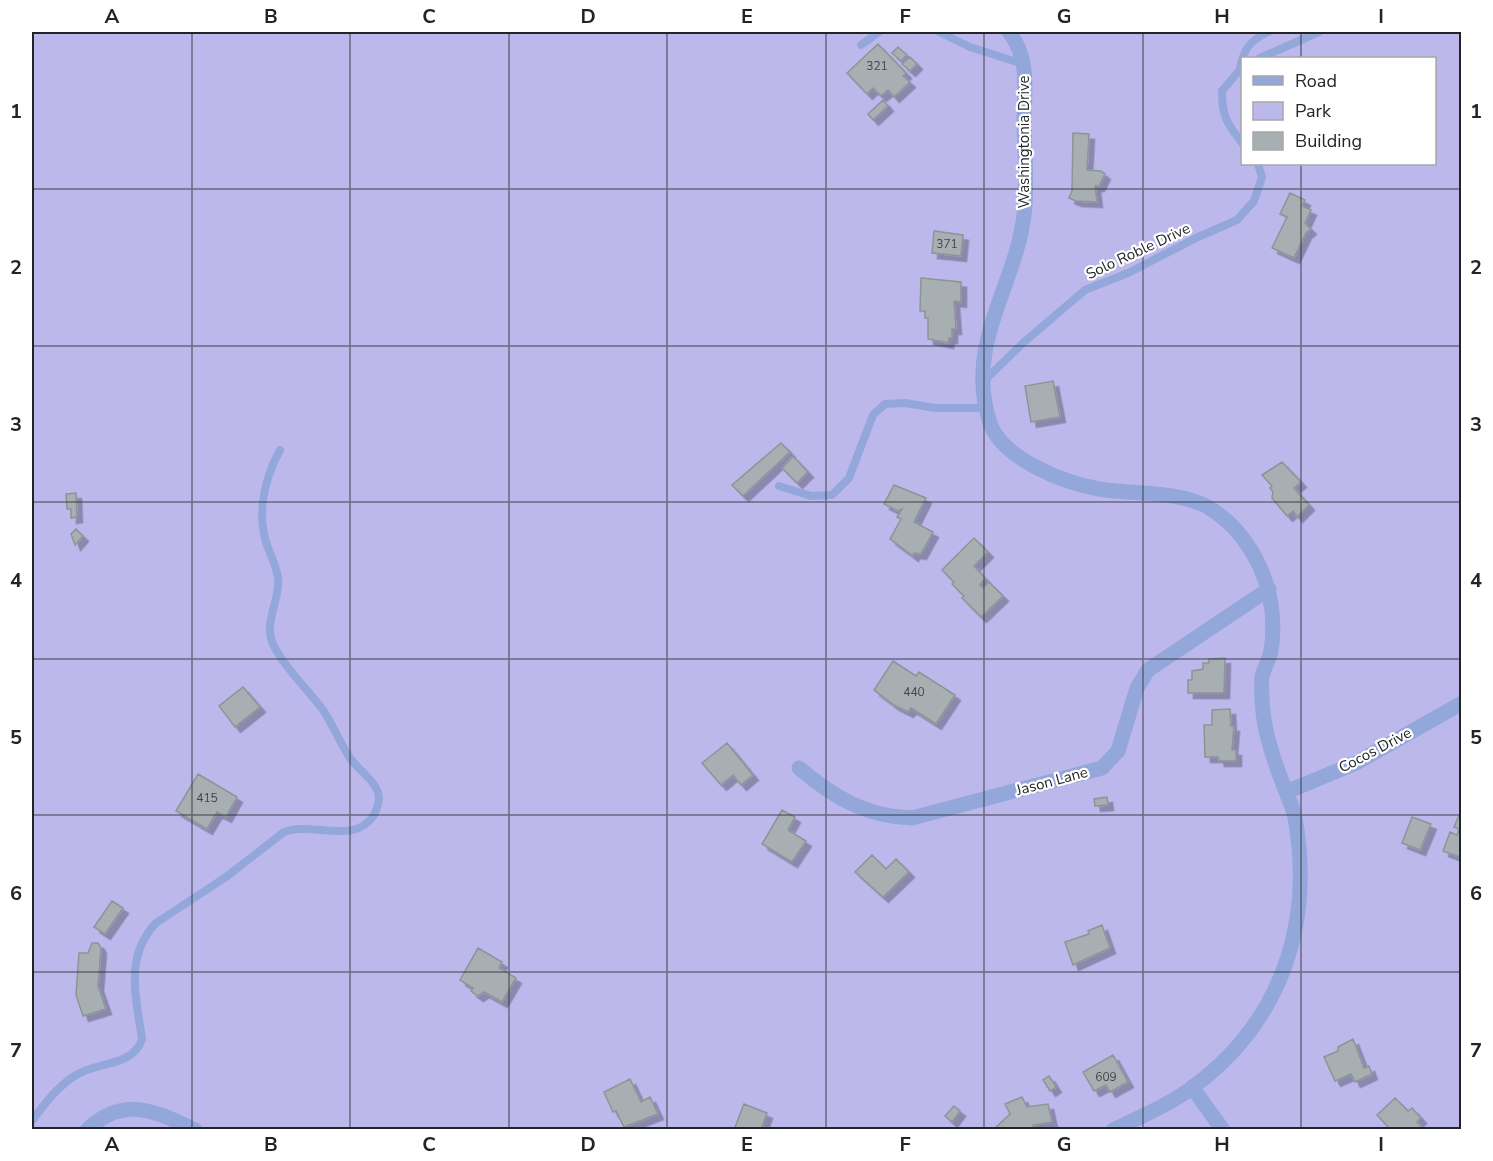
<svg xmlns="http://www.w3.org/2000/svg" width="1493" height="1161" font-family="'Nunito Sans',sans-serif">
  <defs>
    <filter id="shadow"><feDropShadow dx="5.5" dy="5.5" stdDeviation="0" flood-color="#0004"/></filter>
  </defs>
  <rect width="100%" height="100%" fill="#dfe4e9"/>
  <path fill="#bdb8ec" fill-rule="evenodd" d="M 32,32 L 1461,32 L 1461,1129 L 32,1129 ZM 1242,58 L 1434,58 L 1434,164 L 1242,164 Z"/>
  <path fill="#a8afb2" stroke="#8d9497" stroke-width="1.5" filter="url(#shadow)" d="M 878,44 L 906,73 L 903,76 L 910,82 L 894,97 L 888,90 L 881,96 L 873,88 L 867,94 L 847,73 Z
    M 898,47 L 907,55 L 901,61 L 892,53 Z
    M 910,57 L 917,64 L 910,71 L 902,64 Z
    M 883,100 L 888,106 L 873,120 L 868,114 Z
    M 1073,133 L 1089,134 L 1087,170 L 1101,171 L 1105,174 L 1099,186 L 1095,186 L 1097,202 L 1076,201 L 1069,198 L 1072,191 Z
    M 1290,193 L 1305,200 L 1302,206 L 1311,210 L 1305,223 L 1311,229 L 1306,233 L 1294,258 L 1272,248 L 1287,217 L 1280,214 Z
    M 934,231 L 963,235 L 961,256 L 932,253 Z
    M 921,278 L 961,282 L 961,302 L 954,301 L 956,329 L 952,329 L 952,338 L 949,338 L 948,343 L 928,339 L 928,318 L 925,318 L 925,311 L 920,311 Z
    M 1053,381 L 1060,417 L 1031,422 L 1025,386 Z
    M 781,443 L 790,452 L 743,496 L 732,485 Z
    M 793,456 L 808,472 L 797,483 L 782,468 Z
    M 1282,462 L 1301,482 L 1294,488 L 1309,505 L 1297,517 L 1293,511 L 1287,516 L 1272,498 L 1273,492 L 1270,488 L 1272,486 L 1262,475 Z
    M 894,485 L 926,498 L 914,522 L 933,532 L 921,554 L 914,553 L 913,556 L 890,539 L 901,519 L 897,517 L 902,509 L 898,511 L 884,504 Z
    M 76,493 L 77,517 L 71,518 L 71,509 L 67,509 L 66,494 Z
    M 76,529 L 83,536 L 75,545 L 71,534 Z
    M 974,538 L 988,552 L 974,566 L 985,578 L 980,585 L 983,588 L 989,582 L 1003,596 L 981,617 L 962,598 L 964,596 L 952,584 L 954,582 L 942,570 Z
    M 1225,658 L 1224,693 L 1188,693 L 1188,680 L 1192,680 L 1192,671 L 1203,669 L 1203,663 L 1209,663 L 1209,659 Z
    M 893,661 L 916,676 L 919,672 L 955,695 L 936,724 L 911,708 L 908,712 L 894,705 L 874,690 Z
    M 243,687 L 260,707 L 235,727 L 219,706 Z
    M 1230,709 L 1231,726 L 1234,726 L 1232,750 L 1236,750 L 1236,761 L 1219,761 L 1218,757 L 1205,757 L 1204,725 L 1212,725 L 1212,710 Z
    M 727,743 L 753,775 L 741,785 L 733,775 L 721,785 L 702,763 Z
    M 198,774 L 237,797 L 226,817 L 217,812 L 207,829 L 176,811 Z
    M 1107,797 L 1108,805 L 1095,806 L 1094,799 Z
    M 1462,809 L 1462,858 L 1443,851 L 1450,832 L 1457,835 L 1459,829 L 1454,827 Z
    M 782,810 L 795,817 L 788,830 L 806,841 L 792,862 L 762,844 Z
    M 1412,817 L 1431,824 L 1420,850 L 1402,843 Z
    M 872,855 L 886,869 L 896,859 L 909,872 L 883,897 L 855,872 Z
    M 112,901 L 123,908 L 105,934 L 94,927 Z
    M 1102,925 L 1110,948 L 1073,965 L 1065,942 L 1089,934 L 1088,931 Z
    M 92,943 L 98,943 L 101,948 L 98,986 L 106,1009 L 83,1016 L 76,995 L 79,953 L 88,953 Z
    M 478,948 L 502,962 L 499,968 L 516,978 L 502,1002 L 484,992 L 478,996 L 471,991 L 473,988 L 460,980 Z
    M 1353,1039 L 1364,1068 L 1369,1066 L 1372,1074 L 1355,1082 L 1351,1074 L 1335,1081 L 1324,1057 L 1338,1051 L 1338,1047 Z
    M 1113,1055 L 1128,1082 L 1110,1092 L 1106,1085 L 1094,1091 L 1083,1072 Z
    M 1049,1076 L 1056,1087 L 1050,1091 L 1043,1080 Z
    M 630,1079 L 641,1102 L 650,1097 L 658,1114 L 624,1127 L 616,1111 L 613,1112 L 604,1092 Z
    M 1022,1097 L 1027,1107 L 1048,1104 L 1052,1122 L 1033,1125 L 1034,1128 L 1030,1130 L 993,1130 L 1010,1114 L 1005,1104 Z
    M 1395,1098 L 1408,1111 L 1412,1108 L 1421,1118 L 1417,1122 L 1424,1130 L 1391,1130 L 1377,1115 Z
    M 744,1104 L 767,1113 L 761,1130 L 734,1130 Z
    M 954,1106 L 960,1111 L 952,1122 L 945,1116 Z"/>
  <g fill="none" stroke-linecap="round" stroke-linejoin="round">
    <path stroke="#93a7db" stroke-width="8" d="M 939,32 L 970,47 L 1023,64
      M 861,45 L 879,32
      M 1260,58 L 1319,32
      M 1242,67 L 1222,91 C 1222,117 1227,123 1242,143
      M 1240,68 C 1244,48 1250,41 1268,32
      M 985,380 L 1023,343 L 1085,290 L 1128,273 L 1198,237 L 1237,220 L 1254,201 L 1262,177 L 1258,164
      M 779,486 L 811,496 L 832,495 L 849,478 L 873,415 L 885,404 L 905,403 L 935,408 L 987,408
      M 32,1121 C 45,1103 57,1087 76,1075 C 98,1061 133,1067 142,1039 C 136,997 124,957 156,923 L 226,877 L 284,832 C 311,821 355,846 374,815 C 376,812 379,802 379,798 C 379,783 357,769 350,758 C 340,743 333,725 323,710 C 307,688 285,669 273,644 C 263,622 281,599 278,577 C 276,565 270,554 266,542 C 257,511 265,478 280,450"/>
    <path stroke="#93a7db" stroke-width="15" d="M 1009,32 C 1029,58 1025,86 1024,118 C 1024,149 1028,183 1024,215 C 1015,288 964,345 990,423 C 1002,459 1065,483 1099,489 C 1134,495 1176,490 1208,507 C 1221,515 1235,527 1244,540 C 1268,572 1277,612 1271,651 C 1269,660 1264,668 1262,677 C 1261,688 1262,701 1263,712 C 1266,739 1276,766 1286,792 C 1289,801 1294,809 1295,818 C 1314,924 1281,1022 1193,1087 C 1169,1105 1140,1117 1113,1130
      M 799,768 C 833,797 867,817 912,818 L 1102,768 L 1118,751 L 1137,688 L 1148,670 L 1269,589
      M 1286,792 L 1356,763 L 1462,703
      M 1192,1087 L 1223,1130
      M 87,1130 C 124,1095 155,1111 195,1130"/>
  </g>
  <path fill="none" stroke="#222426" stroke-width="1.5" stroke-opacity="0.55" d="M 192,32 L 192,1130M 350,32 L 350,1130M 509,32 L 509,1130M 667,32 L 667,1130M 826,32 L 826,1130M 984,32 L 984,1130M 1143,32 L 1143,1130M 1301,32 L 1301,58M 1301,164 L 1301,1130M 32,189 L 1462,189M 32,346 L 1462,346M 32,502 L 1462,502M 32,659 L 1462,659M 32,815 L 1462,815M 32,972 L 1462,972"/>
  <g text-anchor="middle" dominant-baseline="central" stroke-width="4.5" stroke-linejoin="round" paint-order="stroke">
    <g font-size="12" fill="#444749">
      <text x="877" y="66">321</text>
      <text x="947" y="244">371</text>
      <text x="914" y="692">440</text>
      <text x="207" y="798">415</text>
      <text x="1106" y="1077">609</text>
    </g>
    <g font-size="15" fill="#222426" stroke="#fff">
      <text transform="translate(1024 142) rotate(-90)">Washingtonia Drive</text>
      <text transform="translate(1138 251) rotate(-25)">Solo Roble Drive</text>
      <text transform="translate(1375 750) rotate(-28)">Cocos Drive</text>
      <text transform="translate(1052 781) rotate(-15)">Jason Lane</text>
    </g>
  </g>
  <rect width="1493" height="1161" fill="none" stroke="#ffffff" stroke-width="66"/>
  <rect x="1241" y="57" width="195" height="108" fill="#ffffff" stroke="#a7a7a8" stroke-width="1.5"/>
  <rect x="1253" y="76" width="30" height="9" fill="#93a7db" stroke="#a7a7a8" stroke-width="1.5"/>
  <text x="1295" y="87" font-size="18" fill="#222426">Road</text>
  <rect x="1253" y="102" width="30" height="18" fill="#bdb8ec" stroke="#a7a7a8" stroke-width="1.5"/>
  <text x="1295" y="117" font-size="18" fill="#222426">Park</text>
  <rect x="1253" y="132" width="30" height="18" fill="#a8afb2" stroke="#a7a7a8" stroke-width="1.5"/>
  <text x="1295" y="147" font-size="18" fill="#222426">Building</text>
  <rect x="33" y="33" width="1427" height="1095" fill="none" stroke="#222426" stroke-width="2"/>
  <g font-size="20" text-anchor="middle" font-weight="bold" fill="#222426">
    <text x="112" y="23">A</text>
    <text x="271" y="23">B</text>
    <text x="429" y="23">C</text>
    <text x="588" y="23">D</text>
    <text x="747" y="23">E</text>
    <text x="905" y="23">F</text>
    <text x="1064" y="23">G</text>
    <text x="1222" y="23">H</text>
    <text x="1381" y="23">I</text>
    <text x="16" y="118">1</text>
    <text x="1476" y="118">1</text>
    <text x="16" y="274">2</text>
    <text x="1476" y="274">2</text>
    <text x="16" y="431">3</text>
    <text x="1476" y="431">3</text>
    <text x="16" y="587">4</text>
    <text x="1476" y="587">4</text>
    <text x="16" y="744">5</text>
    <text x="1476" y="744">5</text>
    <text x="16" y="900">6</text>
    <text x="1476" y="900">6</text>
    <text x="16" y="1057">7</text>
    <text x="1476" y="1057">7</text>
    <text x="112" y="1151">A</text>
    <text x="271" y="1151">B</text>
    <text x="429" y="1151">C</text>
    <text x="588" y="1151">D</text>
    <text x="747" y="1151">E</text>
    <text x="905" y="1151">F</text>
    <text x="1064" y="1151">G</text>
    <text x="1222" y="1151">H</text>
    <text x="1381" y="1151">I</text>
  </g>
</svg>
